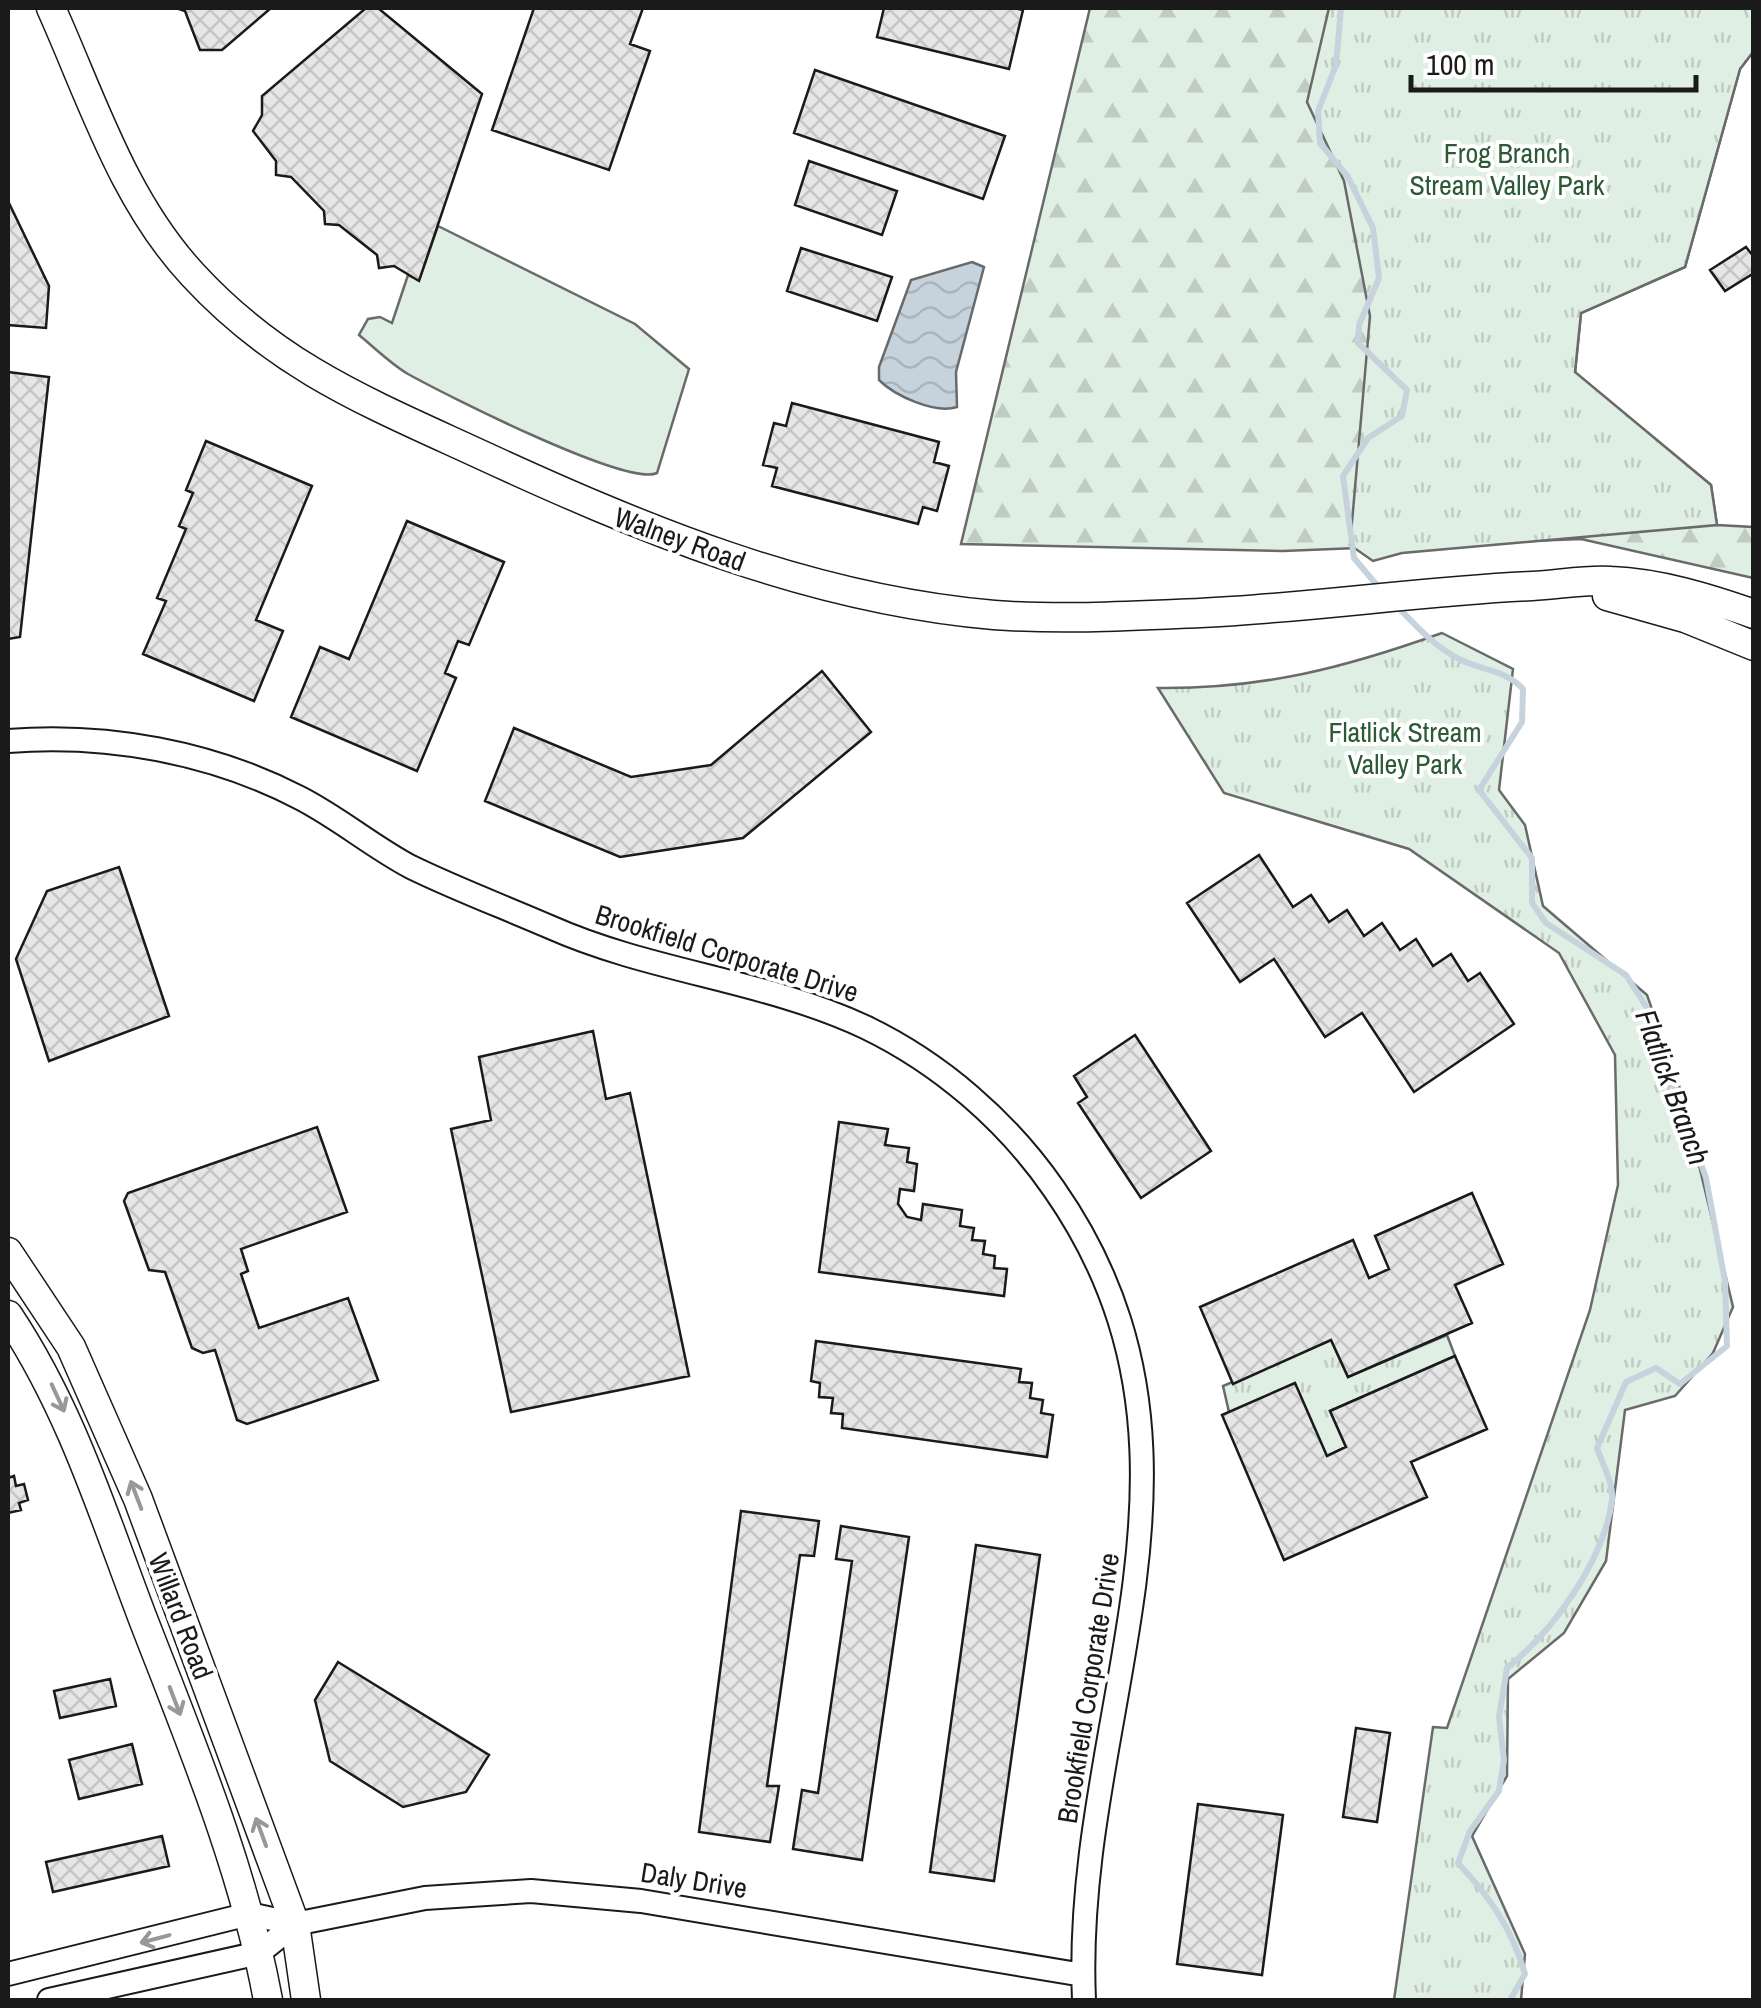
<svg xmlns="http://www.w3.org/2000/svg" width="1761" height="2008" font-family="'Archivo Narrow',sans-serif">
  <defs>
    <pattern id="forest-firs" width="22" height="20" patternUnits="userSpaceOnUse" patternTransform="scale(2.5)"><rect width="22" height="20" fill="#e0efe3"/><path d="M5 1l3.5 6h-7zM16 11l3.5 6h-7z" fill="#c0ccc2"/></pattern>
    <pattern id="park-tufts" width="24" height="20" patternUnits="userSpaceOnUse" patternTransform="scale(2.5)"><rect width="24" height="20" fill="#e0efe3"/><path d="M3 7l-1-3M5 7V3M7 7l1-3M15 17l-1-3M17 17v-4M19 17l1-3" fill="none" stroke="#c0ccc2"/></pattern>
    <pattern id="water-waves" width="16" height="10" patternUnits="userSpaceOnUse" patternTransform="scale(2.5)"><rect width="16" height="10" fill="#c6d2dc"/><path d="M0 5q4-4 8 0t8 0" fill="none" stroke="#aab4bc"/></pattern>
    <pattern id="building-cross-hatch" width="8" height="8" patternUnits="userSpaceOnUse" patternTransform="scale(2.5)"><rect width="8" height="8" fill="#e6e6e6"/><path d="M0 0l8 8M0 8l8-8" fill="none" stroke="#c5c5c5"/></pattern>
  </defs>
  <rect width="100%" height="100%" fill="#fff"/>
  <path fill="#e0efe3" stroke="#6a6a6a" stroke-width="2.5" d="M 438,226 L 635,324 L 689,369 L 657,473 C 627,487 444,394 408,374 C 391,364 375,348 359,335 L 368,319 L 380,317 L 392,323 L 408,275 L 419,280 Z"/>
  <path fill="url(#forest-firs)" stroke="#6a6a6a" stroke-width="2.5" d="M 1090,8 L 1753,8 L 1753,52 L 1740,69 L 1685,267 L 1581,313 L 1575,373 L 1711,485 L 1717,525 L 1753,527 L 1753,578 L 1581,539 L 1283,551 L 961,544 Z"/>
  <path fill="url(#park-tufts)" stroke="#6a6a6a" stroke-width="2.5" d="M 1329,8 L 1753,8 L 1753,52 L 1740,69 L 1685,267 L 1581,313 L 1575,372 L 1711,485 L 1717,525 L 1402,553 L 1373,561 L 1350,545 L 1370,316 L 1344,181 L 1307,102 Z
    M 1442,633 L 1513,669 L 1499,790 L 1525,825 L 1543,906 L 1647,995 L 1682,1094 L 1733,1307 L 1713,1353 L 1675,1396 L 1625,1410 L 1606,1561 L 1564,1633 L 1508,1679 L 1507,1776 L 1472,1836 L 1525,1954 L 1521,2000 L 1394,2000 L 1433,1727 L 1447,1728 L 1590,1310 L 1618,1185 L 1615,1055 L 1559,953 L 1409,849 L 1224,793 L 1158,688 C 1263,689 1344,668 1442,633 Z
    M 1447,1335 L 1455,1356 L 1330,1411 L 1346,1447 L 1327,1456 L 1229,1412 L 1223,1386 L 1331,1340 L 1348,1377 Z"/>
  <path fill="url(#water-waves)" stroke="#6a6a6a" stroke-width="2.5" d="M 972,262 L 984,267 L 956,372 L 957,407 C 935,414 895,396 879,380 L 879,367 L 911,280 Z"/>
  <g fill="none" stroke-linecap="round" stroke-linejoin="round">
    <path stroke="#c6d2dc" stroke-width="6" d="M 1341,8 L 1336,65 L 1318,111 L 1320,143 L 1348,177 L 1373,228 L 1379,278 L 1359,325 L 1358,343 L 1407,390 L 1402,416 L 1368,438 L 1343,476 L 1354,558 L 1381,590
      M 1397,606 C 1416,626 1434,646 1459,659 C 1483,671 1506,670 1523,689 L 1522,722 L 1479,790 L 1532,858 L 1532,903 L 1546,923 L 1626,975 L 1647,1008 L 1706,1178 L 1725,1281 L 1727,1346 L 1680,1384 L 1656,1368 L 1626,1382 L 1597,1448 C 1602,1463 1614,1485 1612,1500 C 1604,1561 1553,1631 1507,1668 L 1499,1717 L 1504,1760 L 1499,1791 L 1470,1831 L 1458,1863 C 1490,1897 1512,1929 1525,1974 L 1510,2000"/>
  </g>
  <path fill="url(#building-cross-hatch)" stroke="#1a1a1a" stroke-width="2.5" d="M 176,8 L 271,8 L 222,50 L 200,50 L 185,11 Z
    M 366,8 L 378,8 L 482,94 L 419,281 L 394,266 L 379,268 L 377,255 L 339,225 L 325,224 L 324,211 L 291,177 L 276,175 L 276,161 L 253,131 L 262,115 L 262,96 Z
    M 534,8 L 643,8 L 630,44 L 650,51 L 609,170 L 492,130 Z
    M 884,8 L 1014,8 L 1023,10 L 1009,69 L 877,37 Z
    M 815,70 L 1005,136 L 983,199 L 794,133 Z
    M 809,161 L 897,191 L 882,235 L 795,205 Z
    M 8,201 L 49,286 L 46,328 L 8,325 Z
    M 1746,247 L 1754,257 L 1754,273 L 1725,291 L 1710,270 Z
    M 801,248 L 892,277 L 877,321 L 787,291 Z
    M 8,372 L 49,377 L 20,637 L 8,639 Z
    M 792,403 L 939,442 L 934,462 L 949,466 L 937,511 L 923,507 L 918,524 L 772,486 L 777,468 L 763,465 L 774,423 L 786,426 Z
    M 206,441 L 312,486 L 256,620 L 283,631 L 254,701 L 143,654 L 166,601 L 157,598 L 186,529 L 179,526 L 193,493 L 186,490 Z
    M 407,521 L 504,562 L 469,645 L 458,641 L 445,673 L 456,678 L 417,771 L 291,717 L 320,647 L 349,659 Z
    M 822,671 L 871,732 L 743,838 L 620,857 L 485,801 L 514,728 L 631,777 L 711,765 Z
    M 1259,855 L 1293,907 L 1311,895 L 1329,922 L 1347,910 L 1364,936 L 1382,923 L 1400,950 L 1416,939 L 1433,966 L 1451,954 L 1468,981 L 1480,973 L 1514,1024 L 1414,1092 L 1362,1013 L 1325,1037 L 1274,959 L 1240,982 L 1187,903 Z
    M 119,867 L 169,1016 L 49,1061 L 16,959 L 47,891 Z
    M 593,1031 L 606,1099 L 630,1093 L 689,1376 L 511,1412 L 451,1129 L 491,1120 L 479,1057 Z
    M 1135,1035 L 1211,1151 L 1141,1198 L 1078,1103 L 1087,1097 L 1074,1076 Z
    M 839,1122 L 888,1129 L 885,1145 L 909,1148 L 907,1162 L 917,1164 L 914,1191 L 900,1189 L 898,1204 L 907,1217 L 921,1220 L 923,1204 L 962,1210 L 960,1226 L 974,1228 L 972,1240 L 985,1241 L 983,1254 L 995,1256 L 994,1268 L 1007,1269 L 1004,1296 L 819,1272 Z
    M 317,1127 L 347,1212 L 241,1249 L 248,1271 L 241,1274 L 259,1328 L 348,1298 L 378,1380 L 247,1424 L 237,1420 L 215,1350 L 203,1353 L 192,1348 L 165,1272 L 149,1270 L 124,1201 L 128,1193 Z
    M 1472,1193 L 1503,1264 L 1455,1285 L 1472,1323 L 1348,1377 L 1331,1340 L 1233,1384 L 1200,1307 L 1353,1240 L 1369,1278 L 1389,1269 L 1375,1236 Z
    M 816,1341 L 1021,1369 L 1019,1382 L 1032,1383 L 1030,1398 L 1043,1400 L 1041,1413 L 1053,1415 L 1047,1457 L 842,1428 L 843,1414 L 831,1413 L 833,1398 L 819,1397 L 820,1383 L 811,1381 Z
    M 1455,1356 L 1487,1429 L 1411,1462 L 1427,1497 L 1284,1560 L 1222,1415 L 1295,1383 L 1327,1456 L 1346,1447 L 1330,1411 Z
    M 14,1476 L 16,1486 L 24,1484 L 28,1500 L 19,1503 L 21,1510 L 8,1513 L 8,1478 Z
    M 741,1511 L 819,1521 L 814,1556 L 800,1555 L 767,1786 L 779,1786 L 770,1842 L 699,1832 Z
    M 841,1526 L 909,1537 L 862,1860 L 793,1849 L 802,1790 L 818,1793 L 852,1561 L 836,1559 Z
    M 976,1545 L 1040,1555 L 994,1881 L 930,1872 Z
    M 338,1662 L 489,1755 L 466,1792 L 403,1807 L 330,1761 L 315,1700 Z
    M 110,1679 L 116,1706 L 60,1718 L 54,1691 Z
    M 1356,1728 L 1390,1733 L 1377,1822 L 1343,1817 Z
    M 132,1744 L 142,1784 L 79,1799 L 69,1760 Z
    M 1198,1804 L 1283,1815 L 1262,1975 L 1177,1964 Z
    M 162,1836 L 169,1866 L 53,1892 L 46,1862 Z"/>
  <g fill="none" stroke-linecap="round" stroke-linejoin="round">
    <g stroke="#1a1a1a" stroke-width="26">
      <path id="minor" d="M 8,741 C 106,733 212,752 300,798 C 339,818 373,847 411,867 C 456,889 504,907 550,927 C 651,972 765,980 865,1027 C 940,1063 1007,1121 1054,1189 C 1240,1456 1071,1715 1084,2000
        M 8,1974 L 249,1914 L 295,1924 L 425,1898 L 531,1891 L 641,1901 L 1083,1975
        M 49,2000 L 259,1953 L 295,1924"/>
    </g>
    <g stroke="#1a1a1a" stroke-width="31">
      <path id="major" d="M 51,8 C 92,99 123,200 193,275 C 276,365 364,401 473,451 C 640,528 808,599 994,615 C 1062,620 1132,616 1200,613 C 1311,608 1421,591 1532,586 C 1558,585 1585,579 1611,581 C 1660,583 1708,598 1754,614
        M 1607,596 L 1685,618 L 1754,646
        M 8,1252 L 71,1347 L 138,1499 L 295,1924 L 306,2000
        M 8,1315 C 71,1409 103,1514 143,1619 C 191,1743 244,1869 268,2000"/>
    </g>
    <use href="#minor" stroke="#fff" stroke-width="22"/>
    <use href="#major" stroke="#fff" stroke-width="28"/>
  </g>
  <defs><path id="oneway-shaft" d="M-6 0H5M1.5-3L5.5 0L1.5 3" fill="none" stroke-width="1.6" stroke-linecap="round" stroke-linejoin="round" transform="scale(2.5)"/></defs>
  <g stroke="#989898">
    <use href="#oneway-shaft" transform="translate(58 1398) rotate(65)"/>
    <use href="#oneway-shaft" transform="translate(136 1495) rotate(-111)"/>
    <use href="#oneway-shaft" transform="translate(175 1701) rotate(69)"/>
    <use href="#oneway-shaft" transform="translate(261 1832) rotate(-110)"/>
    <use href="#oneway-shaft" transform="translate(155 1939) rotate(165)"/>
  </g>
  <g text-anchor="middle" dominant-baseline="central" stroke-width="8" stroke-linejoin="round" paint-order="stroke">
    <g font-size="28" fill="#2b5a34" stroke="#fff">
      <text x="1507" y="153">Frog Branch<tspan x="1507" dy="32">Stream Valley Park</tspan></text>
      <text x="1405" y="732">Flatlick Stream<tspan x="1405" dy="32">Valley Park</tspan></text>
    </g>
    <g font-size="28" fill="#1a1a1a" stroke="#fff">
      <text transform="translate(680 539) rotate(20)">Walney Road</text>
      <text transform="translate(727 953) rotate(17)">Brookfield Corporate Drive</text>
      <text transform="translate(181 1616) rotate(69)">Willard Road</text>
      <text transform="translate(1088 1688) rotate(-81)">Brookfield Corporate Drive</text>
      <text transform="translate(694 1880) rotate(9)">Daly Drive</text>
    </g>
    <g font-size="30" font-style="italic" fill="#1a1a1a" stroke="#fff">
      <text transform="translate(1673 1087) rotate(70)">Flatlick Branch</text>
    </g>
  </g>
  <rect width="1761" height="2008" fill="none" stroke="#1a1a1a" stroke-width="20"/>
  <path d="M1411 75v15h285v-15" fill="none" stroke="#1a1a1a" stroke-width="5"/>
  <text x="1426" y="75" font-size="30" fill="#1a1a1a" stroke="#ffffff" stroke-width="8" paint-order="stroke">100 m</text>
</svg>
